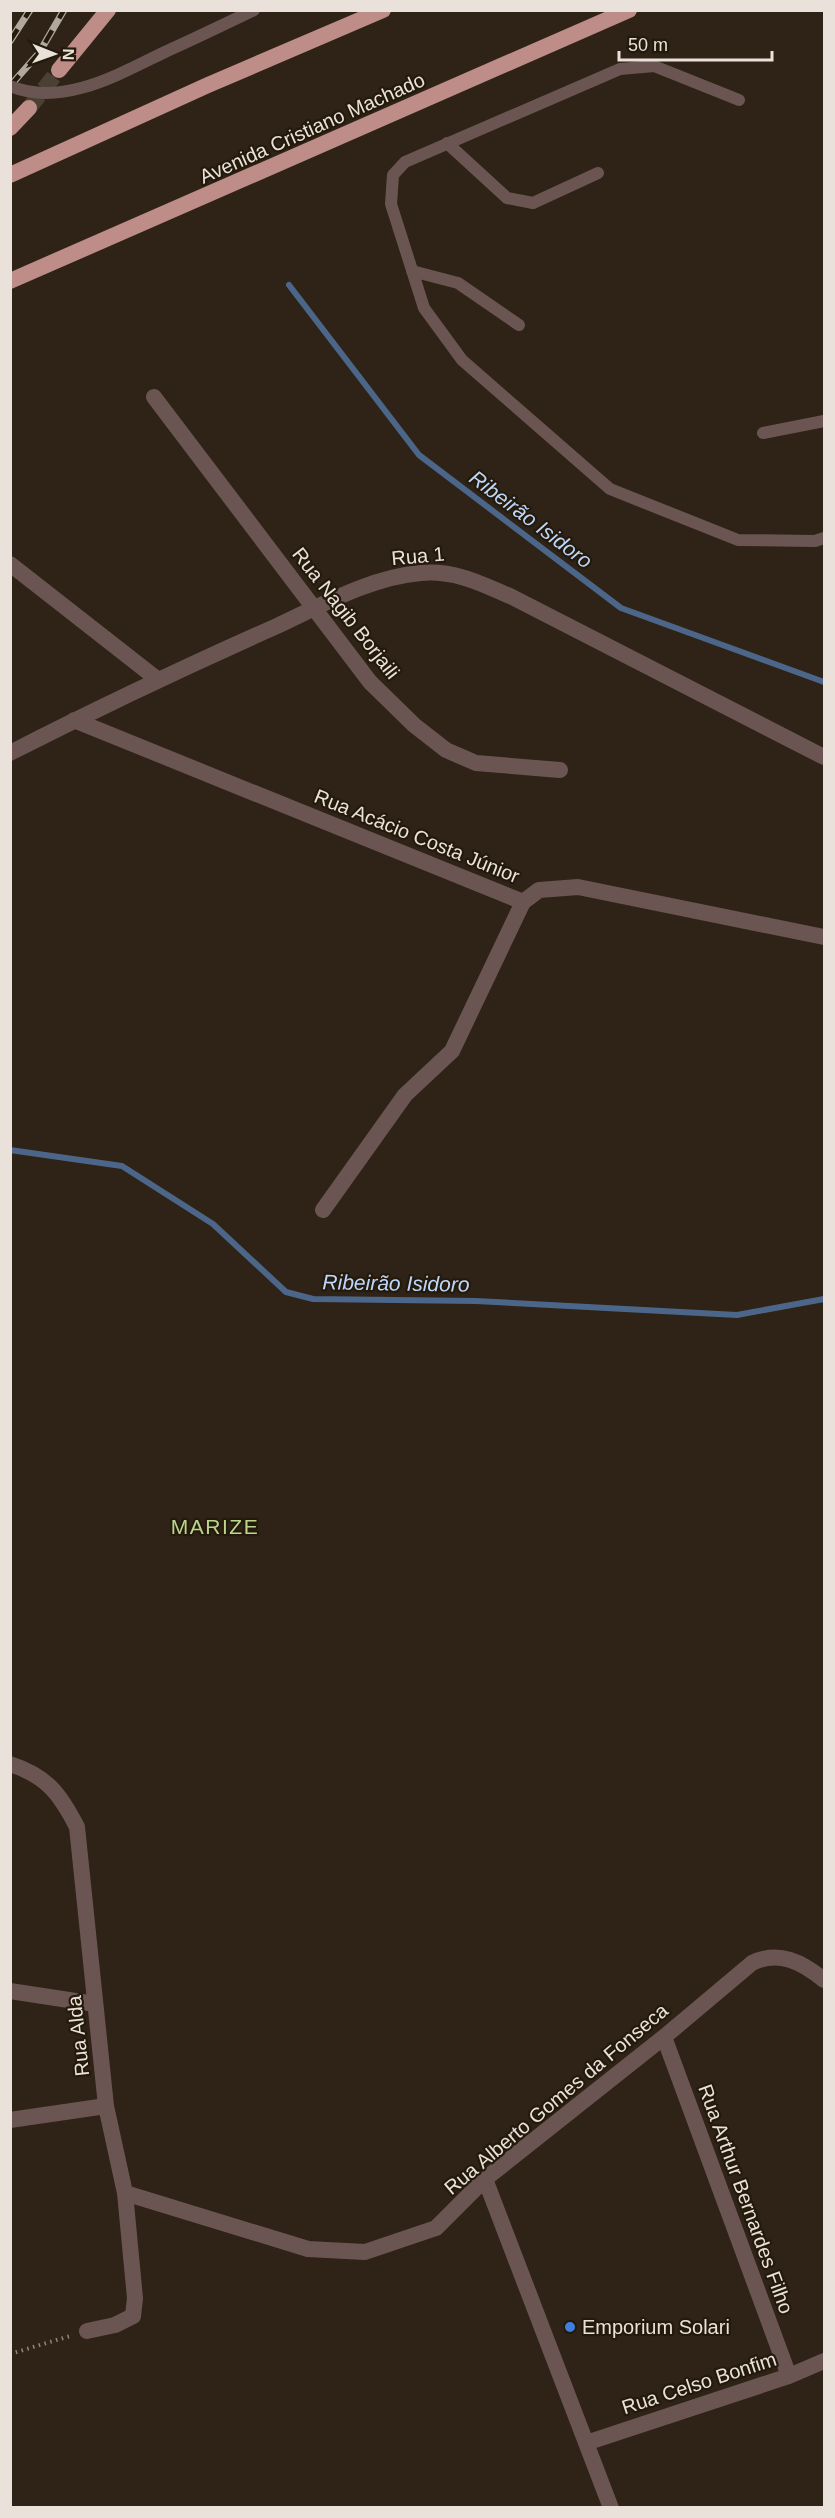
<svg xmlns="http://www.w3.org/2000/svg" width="835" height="2518" font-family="Arial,sans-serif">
  <rect width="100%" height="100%" fill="#2e2316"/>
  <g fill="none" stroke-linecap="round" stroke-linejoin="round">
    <path stroke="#4c668a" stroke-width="6" d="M 289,285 L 419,455 L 621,608 L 824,682
      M 10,1150 L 122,1166 L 213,1224 L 286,1292 L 313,1299 L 476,1301 L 737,1315 L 824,1299"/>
    <path stroke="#4a4033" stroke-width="16" stroke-dasharray="16 8" stroke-linecap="butt" d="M 29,108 L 59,70"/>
    <path stroke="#90867c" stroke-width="4" stroke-dasharray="1.5 4.5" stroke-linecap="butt" d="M 10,2354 L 70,2336"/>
    <path stroke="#6b5553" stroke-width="12" d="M 739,100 L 654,66 L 620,69 L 405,162 L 393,175 L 391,204 L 424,308 L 462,360 L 610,489 L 738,540 L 815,541 L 824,538
      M 447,143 L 507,198 L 533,203 L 598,173
      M 412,271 L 458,283 L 519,325
      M 763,433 L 824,421"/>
    <path stroke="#6b5553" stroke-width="16" d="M 154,397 L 370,682 L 414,725 L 446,750 L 476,763 L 560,770
      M 10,564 L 157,679
      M 74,720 L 523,902 L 539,890 L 578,887 L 824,937
      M 10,753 C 98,708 187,666 277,626 C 322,605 371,577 421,573 C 455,570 482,584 512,597 L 824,757
      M 323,1210 L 405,1095 L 452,1051 L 523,902
      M 10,1764 C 47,1776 60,1794 77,1827 L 106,2106 L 125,2193 L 135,2298 L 133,2316 L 115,2325 L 87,2331
      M 10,1991 L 95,2004
      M 664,2037 L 789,2376
      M 10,2120 L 106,2106
      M 485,2179 L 611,2508
      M 125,2193 L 308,2249 L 365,2252 L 436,2228 L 485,2179 L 664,2037 L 752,1963 C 779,1950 802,1962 824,1980
      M 586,2443 L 789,2376 L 824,2361"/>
    <path stroke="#be8d88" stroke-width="16" d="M 59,70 L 108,10
      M 10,128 L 29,108
      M 10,175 L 208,85 L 383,10
      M 10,281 L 629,10"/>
    <g stroke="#b1a89e" stroke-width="7">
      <path id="rail" d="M 10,41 L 30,10
        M 10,86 L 39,53 L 64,10"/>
    </g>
    <use href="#rail" stroke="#241a0c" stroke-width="4.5" stroke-dasharray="14" stroke-linecap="butt"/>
    <path stroke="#6b5553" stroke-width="12" d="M 10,86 C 63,108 121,73 167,51 C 196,38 225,24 254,10"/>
  </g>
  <circle fill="#3f7fe0" stroke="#241a0c" stroke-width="2" cx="570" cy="2327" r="6"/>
  <g text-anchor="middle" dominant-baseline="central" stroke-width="4.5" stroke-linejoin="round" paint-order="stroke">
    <g font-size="20" fill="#eae2da" stroke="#241a0c">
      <text transform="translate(312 128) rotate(-24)">Avenida Cristiano Machado</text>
      <text transform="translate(418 556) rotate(-5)">Rua 1</text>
      <text transform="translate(346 613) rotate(52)">Rua Nagib Borjaili</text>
      <text transform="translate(417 836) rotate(22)">Rua Acácio Costa Júnior</text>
      <text transform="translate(78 2036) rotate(-96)">Rua Alda</text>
      <text transform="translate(556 2099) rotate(-40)">Rua Alberto Gomes da Fonseca</text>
      <text transform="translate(746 2199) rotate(70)">Rua Arthur Bernardes Filho</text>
      <text transform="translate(699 2383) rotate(-18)">Rua Celso Bonfim</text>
    </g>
    <g font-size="20" fill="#eae2da" stroke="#241a0c" text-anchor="start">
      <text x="582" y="2327">Emporium Solari</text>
    </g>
    <g font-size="21" font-style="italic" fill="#bdd7fb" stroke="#241a0c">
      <text transform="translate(531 519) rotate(37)">Ribeirão Isidoro</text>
      <text transform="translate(396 1283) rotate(1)">Ribeirão Isidoro</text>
    </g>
    <g font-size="21" letter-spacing="1.5" fill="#bbd58c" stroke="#241a0c">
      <text x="215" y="1526">MARIZE</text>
    </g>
  </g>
  <rect width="835" height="2518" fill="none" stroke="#eae2da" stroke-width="24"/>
  <g transform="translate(54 54) rotate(91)" stroke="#241a0c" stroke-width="4.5" paint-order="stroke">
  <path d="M0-4.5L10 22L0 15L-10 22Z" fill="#eae2da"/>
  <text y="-9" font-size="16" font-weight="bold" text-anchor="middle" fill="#eae2da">N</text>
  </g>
  <path d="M619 51v9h153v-9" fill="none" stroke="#eae2da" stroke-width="3"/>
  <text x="628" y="51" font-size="18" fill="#eae2da" stroke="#241a0c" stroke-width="4.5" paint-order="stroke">50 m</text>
</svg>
